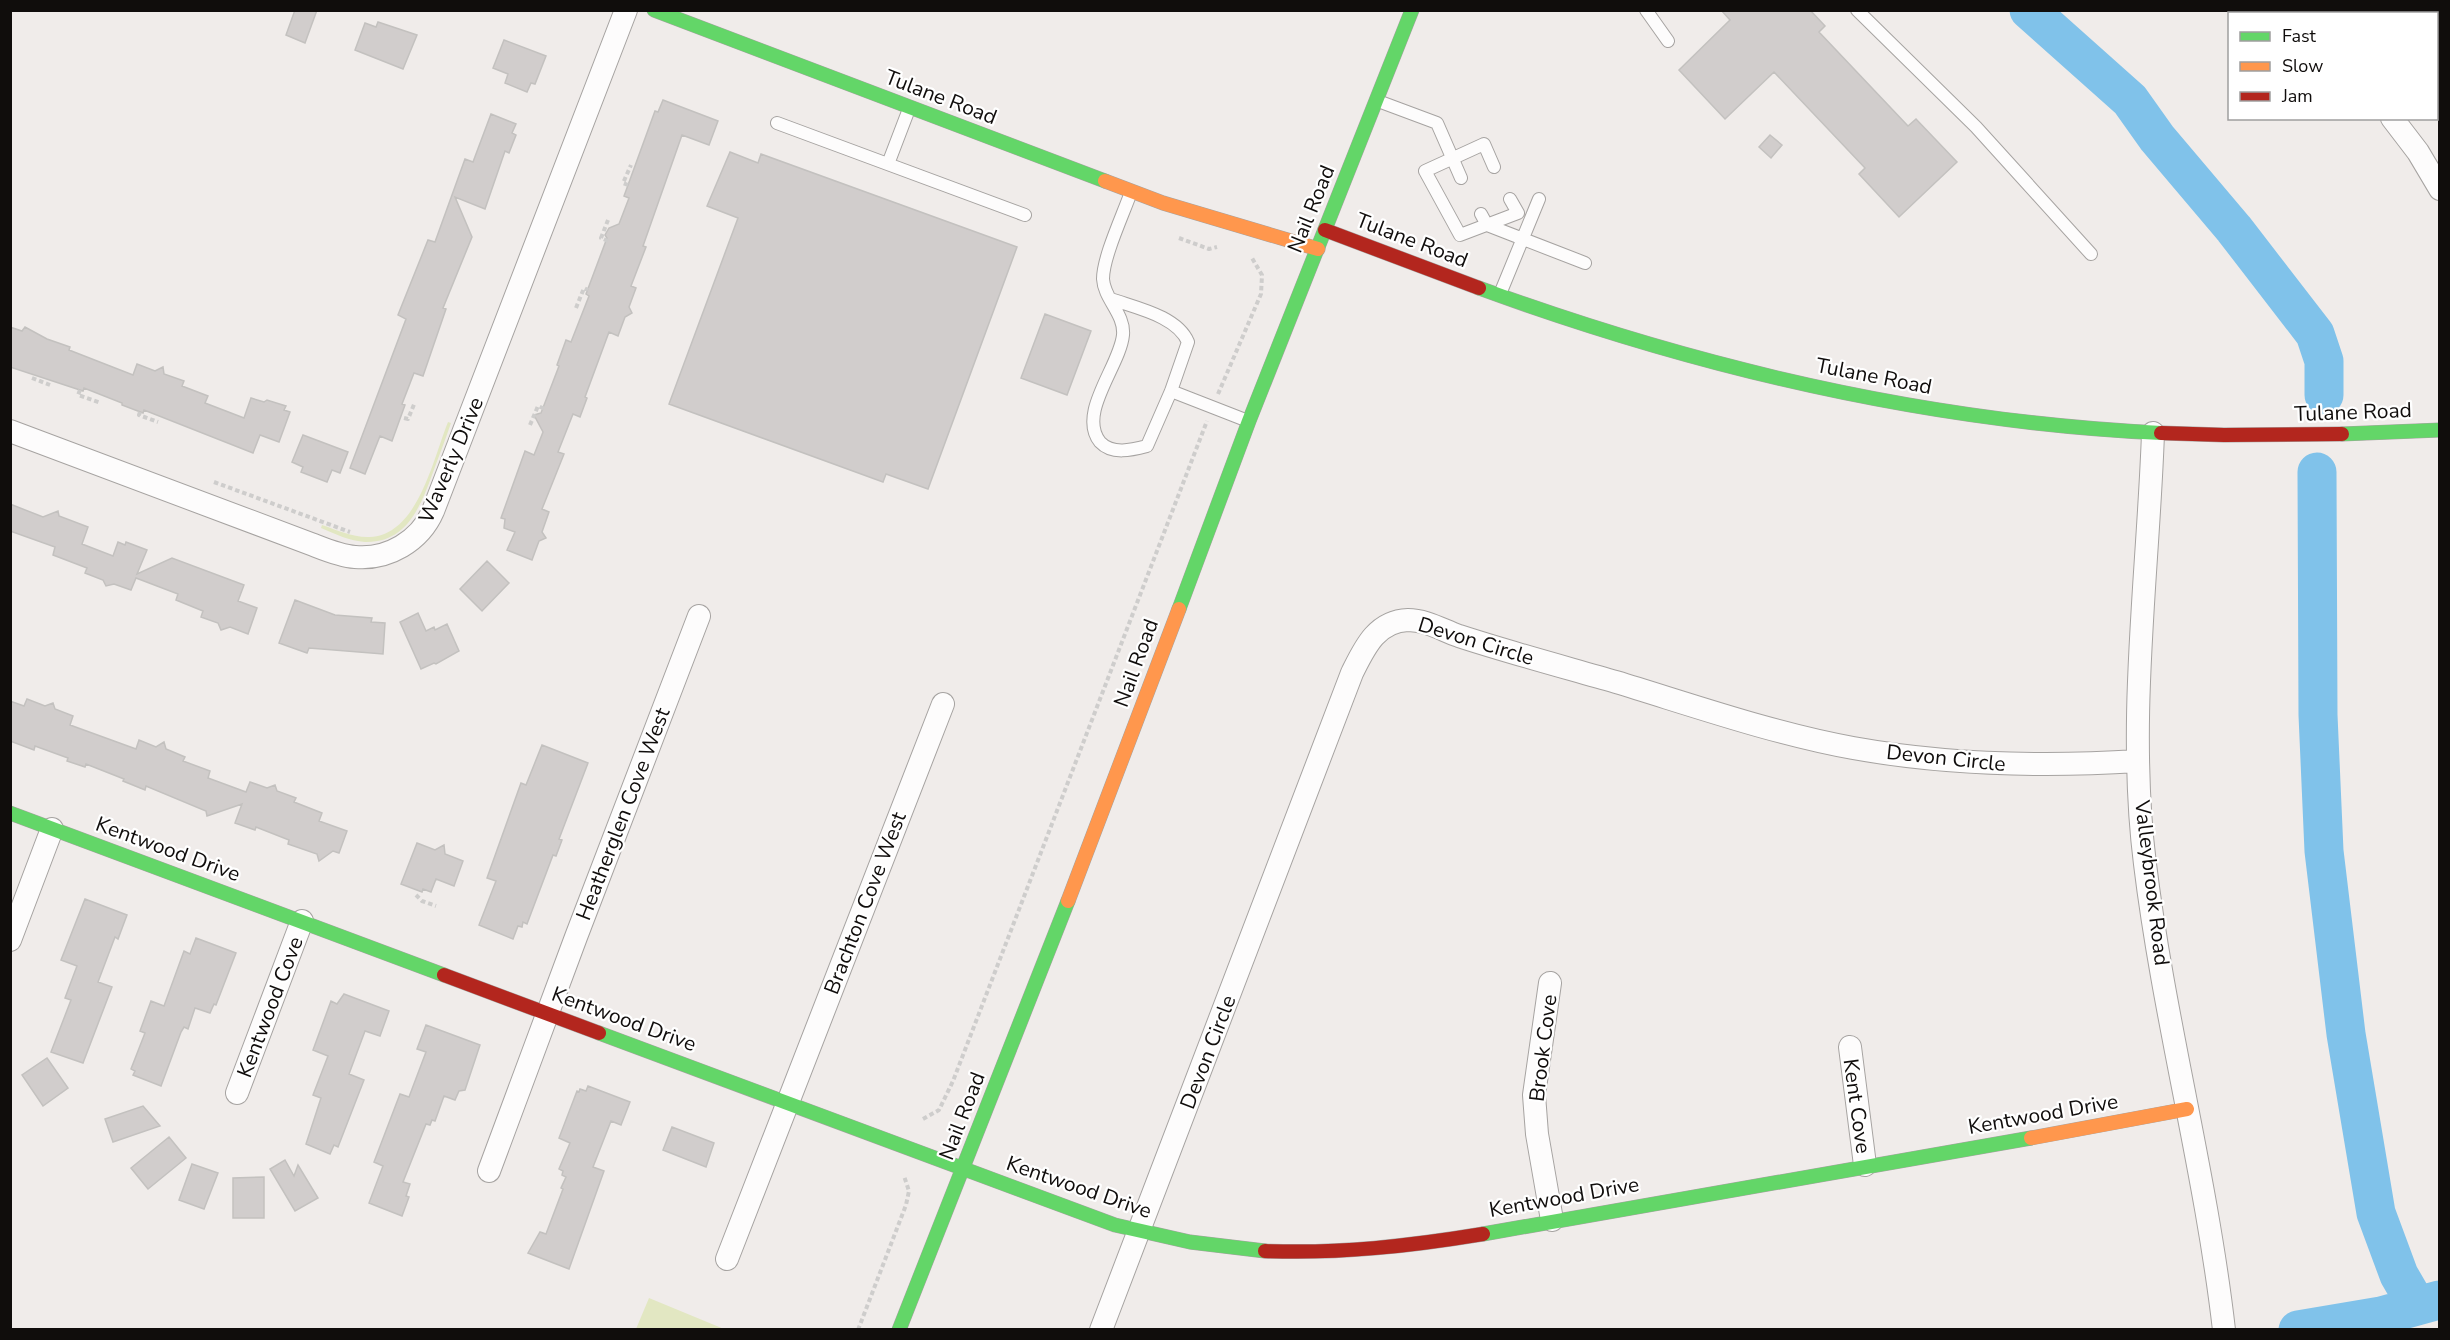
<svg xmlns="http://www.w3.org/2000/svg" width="2450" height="1340" font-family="'Nunito Sans',sans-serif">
  <rect width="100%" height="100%" fill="#f0ecea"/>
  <path fill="#e2e7c2" d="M 448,422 L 451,423 C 445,441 438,458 432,475 C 420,508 406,543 365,542 C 350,541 335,534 321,528 L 322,525 C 337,530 354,538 370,537 C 418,535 433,459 448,422 Z
    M 649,1298 L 724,1329 L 636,1329 Z"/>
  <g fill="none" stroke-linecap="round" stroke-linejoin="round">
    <path stroke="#80c2ea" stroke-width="39" d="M 2029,10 L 2130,100 L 2157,138 L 2234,229 L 2315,334 L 2324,361 L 2324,395
      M 2317,472 L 2318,715 L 2324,851 L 2346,1034 L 2376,1213 L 2399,1275 L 2417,1306
      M 2298,1330 L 2381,1316 L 2439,1300"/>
  </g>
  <path fill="#d1cdcc" stroke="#c3c1bf" stroke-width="1.5" d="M 295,10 L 317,10 L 305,43 L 286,35 Z
    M 1721,10 L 1810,10 L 1825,26 L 1819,32 L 1908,126 L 1916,119 L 1957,162 L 1899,217 L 1859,174 L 1865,168 L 1774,72 L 1725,119 L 1679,70 L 1730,20 Z
    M 378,22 L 417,35 L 403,69 L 355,50 L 365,23 L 376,27 Z
    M 504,40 L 546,56 L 535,84 L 531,83 L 527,92 L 505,83 L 508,74 L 493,68 Z
    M 663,100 L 718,121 L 709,145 L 682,135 L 643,246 L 646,247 L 631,286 L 636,288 L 629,307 L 632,313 L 625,317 L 618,336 L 609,332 L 585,397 L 587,398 L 580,417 L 573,414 L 558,452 L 564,454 L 542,509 L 549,512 L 542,532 L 546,538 L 539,541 L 532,560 L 507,550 L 515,532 L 504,528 L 505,519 L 501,518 L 525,451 L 534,455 L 543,432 L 534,415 L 541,413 L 559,366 L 557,365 L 566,340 L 571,342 L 589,296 L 586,294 L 607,238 L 605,235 L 609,228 L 619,224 L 629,198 L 624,196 L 655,111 L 658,112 Z
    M 491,114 L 516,124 L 512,133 L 516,135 L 509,153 L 505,151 L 485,209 L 455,197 L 472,237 L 443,308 L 446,309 L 423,376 L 414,373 L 402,404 L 405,405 L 392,441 L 380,436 L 365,474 L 350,468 L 406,319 L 398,315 L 428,240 L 435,242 L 465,159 L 473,162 Z
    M 1770,135 L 1782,145 L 1771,158 L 1759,147 Z
    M 730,152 L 758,163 L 761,154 L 1017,247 L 928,489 L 886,474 L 883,482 L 669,404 L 738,218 L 707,206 Z
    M 1045,314 L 1091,331 L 1067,395 L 1021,378 Z
    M 10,327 L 22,331 L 25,327 L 47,339 L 70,347 L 69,350 L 133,375 L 137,364 L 155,371 L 163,367 L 164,374 L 184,381 L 182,386 L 208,396 L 205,403 L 244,418 L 251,398 L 264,402 L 267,400 L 286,406 L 284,410 L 290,412 L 279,442 L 260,435 L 253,453 L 144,410 L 143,413 L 122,405 L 122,403 L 84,388 L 83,391 L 10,367 Z
    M 303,435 L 348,452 L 340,473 L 332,470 L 327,482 L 301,472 L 303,467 L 292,462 Z
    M 10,504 L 43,517 L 58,511 L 59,516 L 88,527 L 82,544 L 113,556 L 118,542 L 125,545 L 126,542 L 147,550 L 137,574 L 172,558 L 244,585 L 238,601 L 257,608 L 248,634 L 230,627 L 221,630 L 218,623 L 201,617 L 203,611 L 176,600 L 178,594 L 136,578 L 131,590 L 114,584 L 106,586 L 103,580 L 85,573 L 87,568 L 53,555 L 55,547 L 10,531 Z
    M 487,561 L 509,583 L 482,611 L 460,589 Z
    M 295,600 L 335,615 L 372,618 L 371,622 L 385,623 L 383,654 L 309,648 L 307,653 L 279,643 Z
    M 418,613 L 426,631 L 434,627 L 435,630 L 447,624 L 459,651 L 436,664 L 434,663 L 421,669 L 400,622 Z
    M 27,699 L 45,706 L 53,703 L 55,709 L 73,716 L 70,725 L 136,749 L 139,740 L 156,747 L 164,742 L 166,749 L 185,757 L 183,761 L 210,771 L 208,778 L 246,792 L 250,782 L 267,788 L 275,785 L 277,791 L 296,798 L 294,802 L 322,813 L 319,821 L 347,831 L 339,853 L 333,851 L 319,861 L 317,854 L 288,844 L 289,840 L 256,827 L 255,830 L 235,823 L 242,804 L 207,816 L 206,811 L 146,786 L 145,790 L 123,781 L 124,779 L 86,764 L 85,767 L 67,761 L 68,758 L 35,746 L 34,750 L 10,741 L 10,701 L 24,706 Z
    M 542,745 L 588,763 L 559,839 L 562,840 L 556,856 L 553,855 L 527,924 L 523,922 L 522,927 L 518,926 L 513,939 L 479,925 L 496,881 L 487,878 L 521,783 L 526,785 Z
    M 417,843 L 435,850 L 444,845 L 445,854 L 463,861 L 454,886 L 436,879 L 431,892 L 423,889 L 422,892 L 401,884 Z
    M 85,899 L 127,915 L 118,939 L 115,937 L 98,982 L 112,987 L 83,1063 L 51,1052 L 71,1000 L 65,998 L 77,966 L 61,960 Z
    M 196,938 L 236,953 L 216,1005 L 214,1004 L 210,1013 L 195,1008 L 188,1029 L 184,1027 L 181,1032 L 161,1086 L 133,1075 L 135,1071 L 131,1069 L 145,1033 L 140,1031 L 151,1001 L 164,1006 L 184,951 L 190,954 Z
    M 344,994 L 389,1011 L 380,1036 L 365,1031 L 349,1074 L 364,1080 L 338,1147 L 334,1145 L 330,1154 L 306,1144 L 321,1098 L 313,1095 L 328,1056 L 313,1050 L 331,1001 L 337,1004 Z
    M 426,1025 L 480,1045 L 465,1090 L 459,1091 L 455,1100 L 444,1096 L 435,1121 L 432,1120 L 430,1125 L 426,1124 L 403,1182 L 410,1184 L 406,1196 L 409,1197 L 402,1216 L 369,1203 L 383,1166 L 374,1162 L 400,1094 L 409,1097 L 426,1052 L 417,1049 Z
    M 47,1058 L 68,1088 L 43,1106 L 22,1075 Z
    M 588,1086 L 630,1102 L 621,1125 L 611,1121 L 593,1167 L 604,1171 L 569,1269 L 528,1253 L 540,1232 L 546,1234 L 563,1189 L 561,1188 L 566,1177 L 562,1175 L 563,1171 L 559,1169 L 570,1143 L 559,1138 L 577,1091 L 579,1092 L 580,1089 L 586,1091 Z
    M 143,1106 L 160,1126 L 113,1142 L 105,1119 Z
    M 672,1127 L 714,1143 L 706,1167 L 663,1150 Z
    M 169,1137 L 186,1158 L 148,1189 L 131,1168 Z
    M 285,1160 L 294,1176 L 298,1165 L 318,1198 L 295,1211 L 270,1169 Z
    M 192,1164 L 218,1173 L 204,1209 L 179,1200 Z
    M 264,1177 L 264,1218 L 233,1218 L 233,1178 Z"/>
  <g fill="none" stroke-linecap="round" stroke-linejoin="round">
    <g stroke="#a6a3a1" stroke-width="14">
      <path id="lane" d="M 1646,10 L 1668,41
        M 1857,10 L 1976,127 L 2091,254
        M 1378,101 L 1437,123 L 1461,178
        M 777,123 L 1025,215
        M 888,164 L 909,109
        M 1494,167 L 1484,144 L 1425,171 L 1460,235 L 1518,213 L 1510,199
        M 1481,214 L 1487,225 L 1585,263
        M 1500,294 L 1539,199
        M 1111,299 C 1136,308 1177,316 1188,342 L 1171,391 L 1147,446 C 1132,450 1112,455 1100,442 C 1077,413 1120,366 1123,335 C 1125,314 1104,299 1103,279 C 1103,257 1123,215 1131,192
        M 1171,391 L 1248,421"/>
    </g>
    <g stroke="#a6a3a1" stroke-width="24">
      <path id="street" d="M 2292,10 L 2295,14
        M 2348,14 L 2351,10
        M 2392,118 L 2418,152 L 2440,189
        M 10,431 L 311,544 C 324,549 340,556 355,557 C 388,560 420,541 433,511 L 626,10
        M 2153,433 C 2148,576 2127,721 2145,864 C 2164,1020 2206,1173 2224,1330
        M 10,940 L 52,829
        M 1550,983 L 1534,1095 L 1537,1134 L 1552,1220
        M 1850,1047 L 1865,1165
        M 237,1093 L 302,921
        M 489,1171 L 576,937 L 699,616
        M 727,1259 L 943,704
        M 1101,1330 L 1352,673 C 1364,649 1376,621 1408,620 C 1426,620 1442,630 1459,636 C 1511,653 1564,667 1616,682 C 1692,705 1775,734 1853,748 C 1948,765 2043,767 2138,761"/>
    </g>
    <g stroke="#a6a3a1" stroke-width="15">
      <path id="fast" d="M 654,10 L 1105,181
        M 1479,288 C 1698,368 1926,422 2161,433
        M 2342,434 L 2440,430
        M 1179,609 L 1249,421 L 1412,10
        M 10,813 L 444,975
        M 599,1033 L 1115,1225 L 1190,1242 L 1265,1251
        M 1483,1234 L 2031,1138
        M 899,1330 L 1068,901"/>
    </g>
    <g stroke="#a6a3a1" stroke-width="15">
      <path id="slow" d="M 1105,181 L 1163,203 L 1318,249
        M 1068,901 L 1179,609
        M 2031,1138 L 2187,1109"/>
    </g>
    <g stroke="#a6a3a1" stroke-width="15">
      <path id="jam" d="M 1325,230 L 1479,288
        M 2161,433 L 2224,435 L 2342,434
        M 444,975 L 599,1033
        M 1265,1251 C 1339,1254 1410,1246 1483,1234"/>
    </g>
    <path stroke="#cecdcc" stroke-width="4" stroke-dasharray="4.5 3" stroke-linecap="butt" d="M 628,185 L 623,183 L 631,165
      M 1179,238 L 1209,249 L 1217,247
      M 608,241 L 601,238 L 608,220
      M 576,308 L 584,288 L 588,290
      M 32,378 L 50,385
      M 80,390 L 78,395 L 101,403
      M 1218,394 L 1261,294 L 1262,275 L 1252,258
      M 140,412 L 139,415 L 158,422
      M 404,418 L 408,419 L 415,402
      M 530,425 L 538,406 L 545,409
      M 214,482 L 350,532
      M 416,895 L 422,901 L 436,906
      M 923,1119 L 939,1110 L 953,1081 L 1207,421
      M 858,1330 L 906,1205 L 909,1191 L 904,1176"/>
    <use href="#lane" stroke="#fdfcfc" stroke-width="12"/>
    <use href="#street" stroke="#fdfcfc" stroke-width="22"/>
    <use href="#fast" stroke="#63d668" stroke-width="14"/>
    <use href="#slow" stroke="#ff974d" stroke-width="14"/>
    <use href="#jam" stroke="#b3261e" stroke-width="14"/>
  </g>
  <g text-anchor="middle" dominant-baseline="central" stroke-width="4.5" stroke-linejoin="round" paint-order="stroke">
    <g font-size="21" fill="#100d0c" stroke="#fff">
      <text transform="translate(941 97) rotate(21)">Tulane Road</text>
      <text transform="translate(1311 209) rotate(-68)">Nail Road</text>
      <text transform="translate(1412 240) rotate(21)">Tulane Road</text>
      <text transform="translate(1874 376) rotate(11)">Tulane Road</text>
      <text transform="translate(2353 412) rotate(-2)">Tulane Road</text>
      <text transform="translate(451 460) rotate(-67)">Waverly Drive</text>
      <text transform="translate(1476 641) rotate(17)">Devon Circle</text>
      <text transform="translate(1136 663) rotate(-70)">Nail Road</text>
      <text transform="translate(1946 758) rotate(6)">Devon Circle</text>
      <text transform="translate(623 814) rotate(-69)">Heatherglen Cove West</text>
      <text transform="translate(168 849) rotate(20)">Kentwood Drive</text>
      <text transform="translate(2152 883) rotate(83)">Valleybrook Road</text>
      <text transform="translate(865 903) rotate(-69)">Brachton Cove West</text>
      <text transform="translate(270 1007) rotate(-69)">Kentwood Cove</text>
      <text transform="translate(624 1019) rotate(20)">Kentwood Drive</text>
      <text transform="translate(1543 1048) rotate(-83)">Brook Cove</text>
      <text transform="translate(1208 1052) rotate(-69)">Devon Circle</text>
      <text transform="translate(1857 1106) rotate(82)">Kent Cove</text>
      <text transform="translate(2043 1114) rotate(-10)">Kentwood Drive</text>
      <text transform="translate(962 1116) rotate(-69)">Nail Road</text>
      <text transform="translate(1079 1187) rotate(19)">Kentwood Drive</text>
      <text transform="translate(1564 1197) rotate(-10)">Kentwood Drive</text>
    </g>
  </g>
  <rect width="2450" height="1340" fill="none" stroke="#100d0c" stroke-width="24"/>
  <rect x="2228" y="12" width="210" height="108" fill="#ffffff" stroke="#9f9e9e" stroke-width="1.5"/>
  <rect x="2240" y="32" width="30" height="9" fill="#63d668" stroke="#9f9e9e" stroke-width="1.5"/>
  <text x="2282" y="42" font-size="18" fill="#100d0c">Fast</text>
  <rect x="2240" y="62" width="30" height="9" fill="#ff974d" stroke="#9f9e9e" stroke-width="1.5"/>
  <text x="2282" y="72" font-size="18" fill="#100d0c">Slow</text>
  <rect x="2240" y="92" width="30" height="9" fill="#b3261e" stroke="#9f9e9e" stroke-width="1.5"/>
  <text x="2282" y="102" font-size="18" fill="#100d0c">Jam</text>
</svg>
